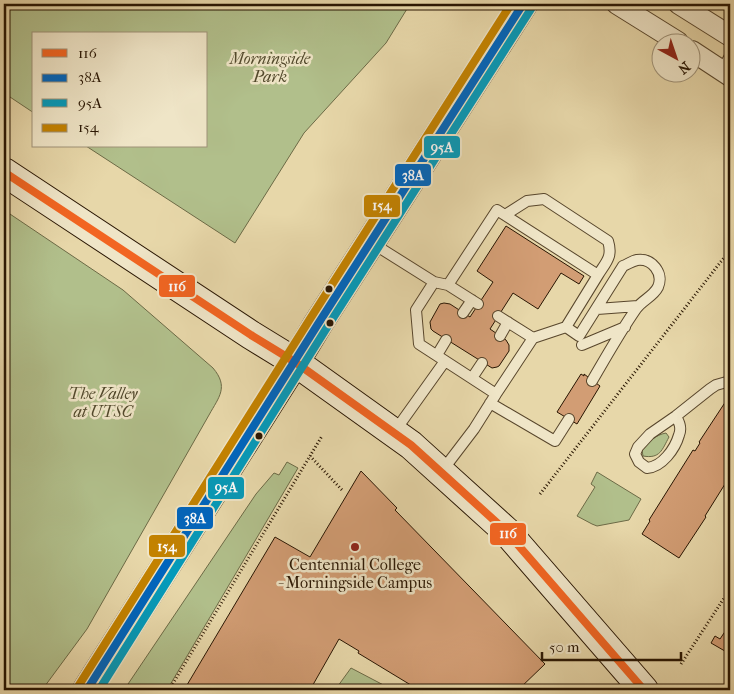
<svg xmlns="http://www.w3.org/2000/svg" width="734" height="694" font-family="'IM FELL French Canon',serif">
  <rect width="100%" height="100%" fill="#e7d7a9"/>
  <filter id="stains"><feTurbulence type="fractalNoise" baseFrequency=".004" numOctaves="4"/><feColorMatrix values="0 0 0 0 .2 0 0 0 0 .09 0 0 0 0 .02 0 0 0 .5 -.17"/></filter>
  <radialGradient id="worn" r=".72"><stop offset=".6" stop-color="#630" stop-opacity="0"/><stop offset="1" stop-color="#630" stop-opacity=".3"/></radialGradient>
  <path fill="#b1bf8b" stroke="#6c6a46" d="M 4,4 L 410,4 L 386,43 L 304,133 L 235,243 L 86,146 L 206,146 L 206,34 L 34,34 L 34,113 L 4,93 Z
    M 4,210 L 123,290 L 213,368 C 229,387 219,397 209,415 L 87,629 L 42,690 L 4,690 Z
    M 666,433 L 669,437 C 662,450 660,459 643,456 L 642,450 C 649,442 655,435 666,433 Z
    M 287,462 L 298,468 L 167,690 L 124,690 L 256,494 L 274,473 L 279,475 Z
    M 597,472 L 641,499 L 629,520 L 597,526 L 592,524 L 577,516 L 595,487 L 591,484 Z
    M 351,668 L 393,690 L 335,690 Z"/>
  <path fill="#d29d74" stroke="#281502" d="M 506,226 L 584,276 L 579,284 L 561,273 L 538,309 L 513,293 L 490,329 L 506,340 L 509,345 L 509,351 L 499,366 L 497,367 L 492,368 L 433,331 L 431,329 L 430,322 L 440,304 L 444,303 L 450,304 L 470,317 L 493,282 L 477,271 Z
    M 581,374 L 584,376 L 584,374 L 600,386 L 577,424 L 557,412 Z
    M 726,401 L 730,404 L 730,476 L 705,516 L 706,517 L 679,558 L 642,534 L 650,521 L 649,520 L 693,450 L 695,451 L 700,443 L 699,442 Z
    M 361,471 L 397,508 L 395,510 L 545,664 L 518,690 L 514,689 L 513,690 L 419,690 L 358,653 L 359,651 L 339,639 L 310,690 L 184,690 L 275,537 L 310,557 Z
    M 730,613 L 730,654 L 711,643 L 715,636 L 720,639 L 730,624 L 725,621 Z"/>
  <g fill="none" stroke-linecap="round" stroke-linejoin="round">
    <g stroke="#58462c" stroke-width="12">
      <path id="service" d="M 722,70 L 730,56
        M 505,215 L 527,201 L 544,199 L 608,241 C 613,257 606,262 598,275
        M 372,243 L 434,282 L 416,310 L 419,344 L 496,394 L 474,429 L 442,471
        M 434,282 L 448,285 L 497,210 L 598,275 L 566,327 L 533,338 L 496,394
        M 448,285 L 478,304
        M 597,309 L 638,306
        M 463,313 L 472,300
        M 498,316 L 533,338
        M 566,327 L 579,336 L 623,266 C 628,264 632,261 637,260 C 652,258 664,273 658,287 C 653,297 642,300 636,309 C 620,332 606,357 592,381
        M 500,336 L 508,322
        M 582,345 L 625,327
        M 437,355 L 446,340
        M 472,378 L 482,363
        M 490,403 L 555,441 L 569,419
        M 676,416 C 679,422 682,428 679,435 C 675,449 662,467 647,468 L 639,462 L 635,454 L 638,447 L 650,434 L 676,416 L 710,389 L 716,385 L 730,381
        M 395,431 L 445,361"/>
    </g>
    <g stroke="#58462c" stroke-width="22">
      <path id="minor" d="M 617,4 L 678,42
        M 679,4 L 730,36
        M 692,51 L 730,76"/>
    </g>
    <g stroke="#281502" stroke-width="30">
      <path id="secondary" d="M 4,172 L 251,335 L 295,362 L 411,445 L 506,531 L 644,690
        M 87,690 L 295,362 L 318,324 L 523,4"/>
    </g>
    <path stroke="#281502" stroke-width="3" stroke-dasharray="1 2.5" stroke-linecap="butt" d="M 310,456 L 342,490
      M 540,494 L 730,250
      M 681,664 L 730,589
      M 169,690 L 322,436"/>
    <use href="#service" stroke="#efe5c7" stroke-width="10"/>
    <use href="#minor" stroke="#efe5c7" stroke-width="20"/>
    <use href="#secondary" stroke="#efe5c7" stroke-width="28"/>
    <g stroke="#efe5c7" stroke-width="11">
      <path id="bus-1" d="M 4,172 L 251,335 L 295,362 L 411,445 L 506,531 L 644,690"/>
    </g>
    <g stroke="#efe5c7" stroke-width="11">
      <path id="bus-2" d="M 87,690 L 318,324 L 523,4"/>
    </g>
    <g stroke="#efe5c7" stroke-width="11">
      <path id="bus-3" d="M 99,690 L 326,329 L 531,9"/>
    </g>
    <g stroke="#efe5c7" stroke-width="11">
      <path id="bus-4" d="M 79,685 L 310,319 L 511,4"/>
    </g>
    <use href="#bus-1" stroke="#f26522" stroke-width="8"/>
    <use href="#bus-2" stroke="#0065bd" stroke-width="8"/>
    <use href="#bus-3" stroke="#049aba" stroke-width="8"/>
    <use href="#bus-4" stroke="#c38200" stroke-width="8"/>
  </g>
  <g fill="#281502" stroke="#efe5c7" stroke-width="2">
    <circle cx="329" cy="289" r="4.5"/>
    <circle cx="330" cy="323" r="4.5"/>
    <circle cx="259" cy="436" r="4.5"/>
  </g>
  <circle fill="#8f2418" stroke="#efe5c7" stroke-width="2" cx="355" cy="547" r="5"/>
  <g text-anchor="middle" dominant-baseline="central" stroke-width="5" stroke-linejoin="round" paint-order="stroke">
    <g font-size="16" font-style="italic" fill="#51482b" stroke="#efe5c7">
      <text x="270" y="58">Morningside<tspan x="270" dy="18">Park</tspan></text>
      <text x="103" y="393">The Valley<tspan x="103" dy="18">at UTSC</tspan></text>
    </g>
    <g font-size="16" fill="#281502" stroke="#efe5c7">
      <text x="355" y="564">Centennial College<tspan x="355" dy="18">- Morningside Campus</tspan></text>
    </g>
  </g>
  <g stroke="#efe5c7" stroke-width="2">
    <rect x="423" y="135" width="38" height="24" rx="5" fill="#049aba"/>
    <rect x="394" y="163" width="38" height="24" rx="5" fill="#0065bd"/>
    <rect x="363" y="194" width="38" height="24" rx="5" fill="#c38200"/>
    <rect x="158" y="274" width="38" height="24" rx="5" fill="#f26522"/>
    <rect x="207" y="476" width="38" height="24" rx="5" fill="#049aba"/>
    <rect x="176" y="506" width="38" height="24" rx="5" fill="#0065bd"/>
    <rect x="489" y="522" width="38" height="24" rx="5" fill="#f26522"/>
    <rect x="148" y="534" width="38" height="24" rx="5" fill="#c38200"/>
  </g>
  <g font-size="14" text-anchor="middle" font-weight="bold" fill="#fff">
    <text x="442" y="152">95A</text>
    <text x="413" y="180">38A</text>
    <text x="382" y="210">154</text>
    <text x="177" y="291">116</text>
    <text x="226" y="492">95A</text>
    <text x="195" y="523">38A</text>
    <text x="508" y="538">116</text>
    <text x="167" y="551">154</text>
  </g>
  <rect width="734" height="694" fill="none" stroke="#e7d7a9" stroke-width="20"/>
  <rect x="5" y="5" width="724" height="684" fill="none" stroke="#281502" stroke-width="2.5"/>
  <rect x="10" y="10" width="714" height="674" fill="none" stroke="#281502"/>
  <rect x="32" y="32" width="175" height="115" fill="#efe5c7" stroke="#9f9278"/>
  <rect x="42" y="49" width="25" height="8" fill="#f26522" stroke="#9f9278"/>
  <text x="78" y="58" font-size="15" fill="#281502">116</text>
  <rect x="42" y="74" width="25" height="8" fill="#0065bd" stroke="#9f9278"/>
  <text x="78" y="82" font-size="15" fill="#281502">38A</text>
  <rect x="42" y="99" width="25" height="8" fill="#049aba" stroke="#9f9278"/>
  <text x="78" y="108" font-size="15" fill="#281502">95A</text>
  <rect x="42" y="124" width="25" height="8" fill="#c38200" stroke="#9f9278"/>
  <text x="78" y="132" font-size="15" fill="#281502">154</text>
  <g transform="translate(676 58) rotate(140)"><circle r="24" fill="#efe5c7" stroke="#9f9278"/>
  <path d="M0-4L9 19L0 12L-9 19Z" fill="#8f2418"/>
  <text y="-8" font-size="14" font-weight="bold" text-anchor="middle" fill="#281502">N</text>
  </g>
  <path d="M542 652v8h139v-8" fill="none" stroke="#281502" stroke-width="2.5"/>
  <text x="549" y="652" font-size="15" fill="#281502" stroke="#efe5c7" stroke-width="4" paint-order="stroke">50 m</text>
  <rect width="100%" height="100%" filter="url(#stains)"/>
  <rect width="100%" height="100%" fill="url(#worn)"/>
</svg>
